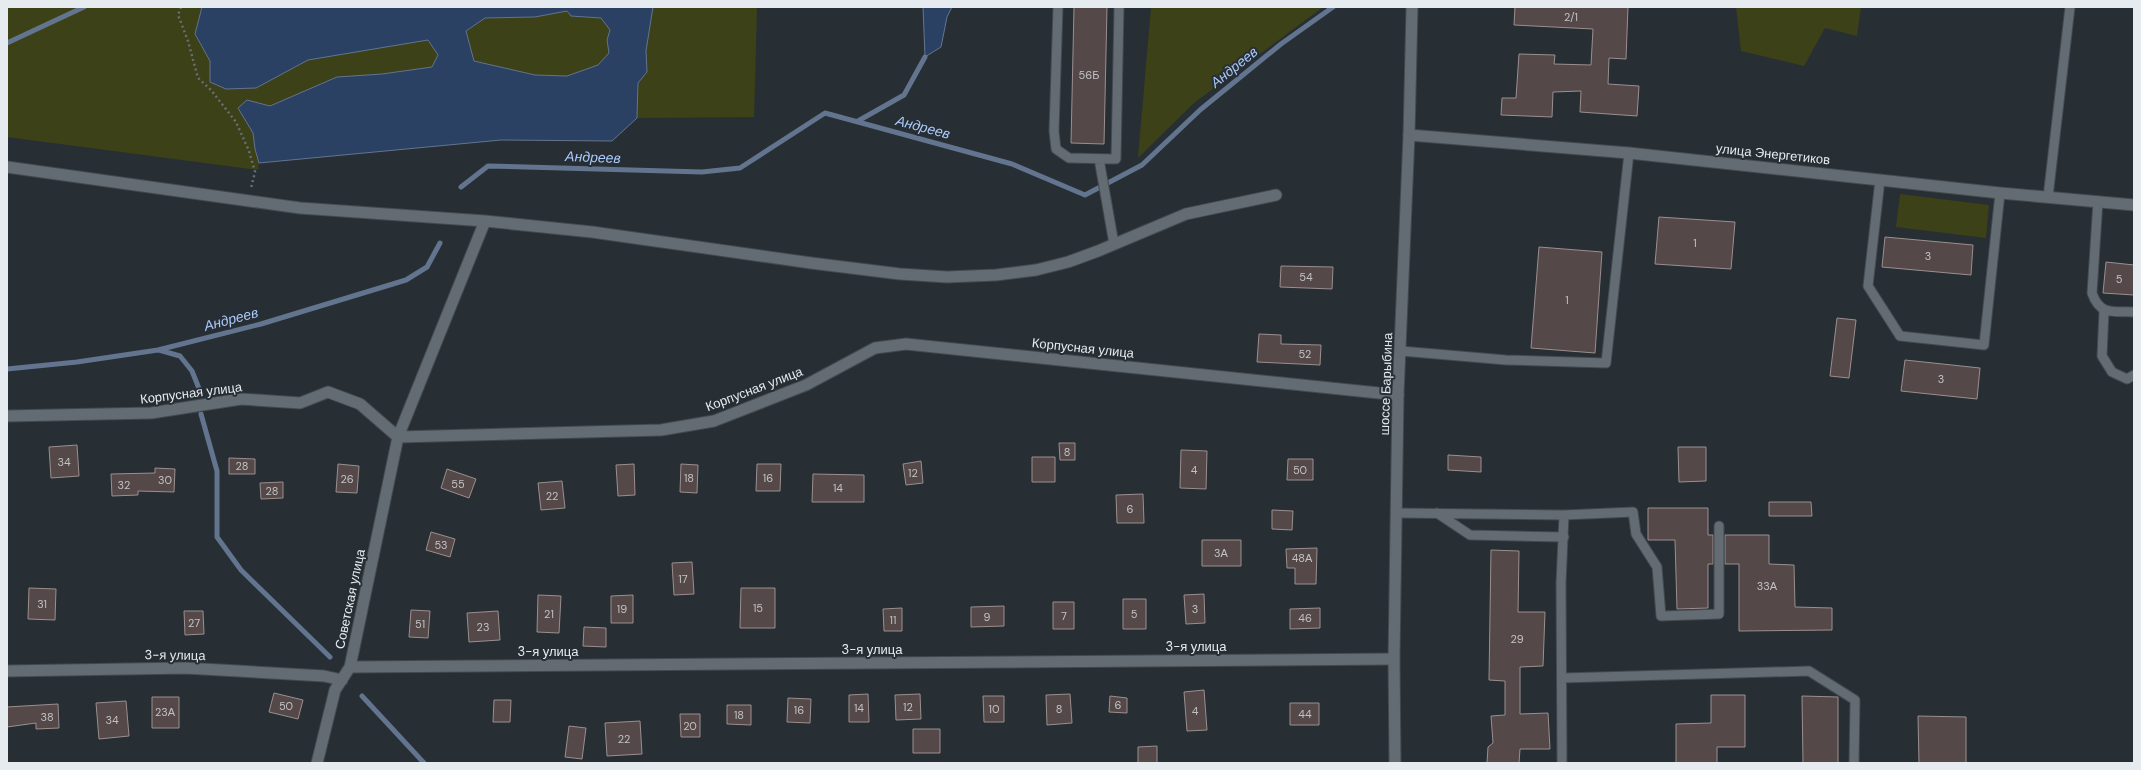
<svg xmlns="http://www.w3.org/2000/svg" width="2141" height="770" font-family="'DM Sans',sans-serif">
  <rect width="100%" height="100%" fill="#272f35"/>
  <path fill="#3c4117" d="M 7,7 L 202,7 L 195,34 L 210,61 L 210,82 L 256,88 L 308,60 L 428,40 L 438,55 L 432,67 L 382,74 L 337,77 L 270,106 L 238,108 L 253,133 L 255,149 L 259,163 L 258,170 L 7,137 Z
    M 653,7 L 757,7 L 754,117 L 637,118 L 638,83 L 647,72 L 646,51 Z
    M 1151,7 L 1323,7 L 1194,103 L 1138,158 Z
    M 1736,7 L 1861,7 L 1857,36 L 1825,28 L 1804,66 L 1741,51 Z
    M 567,11 L 571,16 L 601,18 L 610,30 L 607,40 L 609,53 L 598,65 L 567,76 L 535,75 L 474,61 L 466,31 L 485,18 L 535,17 Z
    M 1900,194 L 1989,205 L 1986,238 L 1896,227 Z"/>
  <path fill="#2b4164" stroke="#63748e" fill-rule="evenodd" d="M 202,7 L 653,7 L 646,51 L 647,72 L 638,83 L 637,118 L 612,141 L 501,140 L 259,163 L 255,149 L 253,133 L 238,108 L 247,100 L 270,106 L 337,77 L 382,74 L 432,67 L 438,55 L 428,40 L 308,60 L 256,88 L 226,89 L 210,82 L 210,61 L 195,34 ZM 567,11 L 571,16 L 601,18 L 610,30 L 607,40 L 609,53 L 598,65 L 567,76 L 535,75 L 474,61 L 466,31 L 485,18 L 535,17 Z
    M 923,7 L 952,7 L 947,17 L 941,47 L 925,57 Z"/>
  <g fill="none" stroke-linecap="round" stroke-linejoin="round">
    <path stroke="#63748e" stroke-width="5" d="M 7,43 L 84,7
      M 858,121 L 904,95 L 925,57
      M 461,187 L 488,166 L 702,172 L 740,168 L 825,113 L 1012,164 L 1085,195 L 1142,165 L 1200,110 L 1281,44 L 1333,7
      M 159,350 L 180,356 L 192,371 L 200,391
      M 7,369 L 77,362 L 158,350 L 261,324 L 406,280 L 427,267 L 440,243
      M 201,414 L 217,471 L 217,537 L 241,570 L 330,657
      M 362,696 L 424,763"/>
  </g>
  <path fill="#544948" stroke="#9b8f8e" d="M 1074,7 L 1107,7 L 1104,144 L 1071,143 Z
    M 1515,7 L 1628,7 L 1626,59 L 1609,58 L 1608,84 L 1639,86 L 1637,116 L 1580,112 L 1581,91 L 1553,92 L 1552,117 L 1501,115 L 1502,98 L 1516,98 L 1519,54 L 1555,55 L 1554,64 L 1591,65 L 1593,29 L 1514,25 Z
    M 1659,217 L 1735,222 L 1731,269 L 1655,264 Z
    M 1885,237 L 1973,245 L 1971,275 L 1882,267 Z
    M 1539,247 L 1602,252 L 1595,353 L 1531,348 Z
    M 2106,262 L 2134,265 L 2134,295 L 2103,293 Z
    M 1281,266 L 1333,267 L 1332,289 L 1280,287 Z
    M 1837,318 L 1856,320 L 1849,378 L 1830,376 Z
    M 1259,334 L 1281,335 L 1281,344 L 1321,345 L 1320,365 L 1257,362 Z
    M 1905,360 L 1980,368 L 1977,399 L 1901,391 Z
    M 1059,443 L 1075,443 L 1075,460 L 1060,460 Z
    M 77,445 L 79,476 L 51,478 L 49,447 Z
    M 1678,447 L 1706,447 L 1706,481 L 1679,482 Z
    M 1181,450 L 1207,451 L 1206,489 L 1180,488 Z
    M 1448,455 L 1481,457 L 1481,472 L 1448,470 Z
    M 1032,457 L 1055,457 L 1055,482 L 1032,482 Z
    M 229,458 L 255,459 L 255,474 L 229,474 Z
    M 1288,459 L 1313,459 L 1313,480 L 1287,480 Z
    M 921,461 L 923,483 L 906,485 L 903,464 Z
    M 338,464 L 359,466 L 357,493 L 336,492 Z
    M 634,464 L 635,495 L 618,496 L 616,465 Z
    M 681,464 L 698,465 L 697,493 L 680,492 Z
    M 757,464 L 781,464 L 780,491 L 756,491 Z
    M 155,468 L 175,469 L 174,492 L 138,491 L 138,495 L 112,496 L 111,474 L 155,473 Z
    M 447,469 L 476,479 L 469,498 L 441,488 Z
    M 813,474 L 864,475 L 864,502 L 812,502 Z
    M 562,481 L 565,508 L 541,510 L 538,483 Z
    M 283,482 L 283,498 L 261,499 L 260,483 Z
    M 1143,494 L 1144,523 L 1117,523 L 1116,495 Z
    M 1769,502 L 1811,502 L 1812,516 L 1769,516 Z
    M 1648,508 L 1708,508 L 1708,535 L 1713,535 L 1713,564 L 1708,564 L 1708,608 L 1677,609 L 1675,540 L 1648,540 Z
    M 1272,510 L 1293,511 L 1292,530 L 1272,529 Z
    M 431,532 L 455,539 L 450,557 L 426,550 Z
    M 1725,535 L 1769,535 L 1769,564 L 1794,565 L 1795,607 L 1832,608 L 1832,630 L 1739,631 L 1739,564 L 1725,564 Z
    M 1202,540 L 1241,540 L 1241,566 L 1202,566 Z
    M 1317,548 L 1316,584 L 1295,584 L 1295,568 L 1287,568 L 1286,549 Z
    M 1491,550 L 1519,551 L 1518,612 L 1545,612 L 1543,666 L 1520,667 L 1520,714 L 1548,713 L 1550,749 L 1520,749 L 1519,763 L 1487,763 L 1488,747 L 1493,743 L 1491,716 L 1505,715 L 1505,681 L 1489,680 Z
    M 692,562 L 694,594 L 674,595 L 672,563 Z
    M 29,588 L 56,589 L 55,620 L 28,619 Z
    M 741,588 L 775,588 L 775,628 L 740,628 Z
    M 1204,594 L 1205,623 L 1186,624 L 1184,595 Z
    M 538,595 L 561,596 L 559,633 L 537,632 Z
    M 633,595 L 633,623 L 611,623 L 611,596 Z
    M 1123,599 L 1146,599 L 1146,629 L 1123,629 Z
    M 1053,602 L 1074,602 L 1074,629 L 1053,629 Z
    M 1004,606 L 1004,626 L 971,627 L 971,607 Z
    M 902,608 L 902,631 L 884,631 L 883,609 Z
    M 1320,608 L 1320,628 L 1290,629 L 1290,609 Z
    M 411,610 L 430,611 L 428,638 L 409,637 Z
    M 184,611 L 203,611 L 204,634 L 185,635 Z
    M 498,611 L 500,640 L 469,642 L 467,613 Z
    M 584,627 L 606,628 L 606,647 L 583,646 Z
    M 1204,690 L 1207,730 L 1187,731 L 1184,692 Z
    M 274,693 L 303,700 L 298,719 L 269,712 Z
    M 868,694 L 869,722 L 849,722 L 849,695 Z
    M 920,694 L 921,719 L 896,720 L 895,695 Z
    M 1070,694 L 1072,723 L 1047,725 L 1046,695 Z
    M 1711,695 L 1745,695 L 1745,747 L 1717,747 L 1717,763 L 1676,763 L 1676,724 L 1711,723 Z
    M 983,696 L 1004,696 L 1004,722 L 984,722 Z
    M 1110,696 L 1127,698 L 1127,713 L 1109,712 Z
    M 1802,696 L 1838,697 L 1838,763 L 1803,763 Z
    M 152,697 L 179,697 L 179,728 L 152,728 Z
    M 788,698 L 811,699 L 810,723 L 787,722 Z
    M 494,700 L 511,700 L 510,722 L 493,722 Z
    M 126,701 L 129,736 L 99,739 L 96,703 Z
    M 1290,703 L 1319,703 L 1319,725 L 1290,725 Z
    M 58,704 L 59,728 L 36,729 L 36,723 L 7,727 L 7,707 Z
    M 727,705 L 751,705 L 751,725 L 727,724 Z
    M 680,714 L 700,714 L 700,737 L 681,737 Z
    M 1918,716 L 1966,717 L 1966,763 L 1919,763 Z
    M 640,721 L 642,754 L 607,756 L 605,723 Z
    M 569,726 L 586,728 L 582,759 L 565,757 Z
    M 913,729 L 940,729 L 940,753 L 913,753 Z
    M 1157,746 L 1157,763 L 1138,763 L 1138,747 Z"/>
  <g fill="none" stroke-linecap="round" stroke-linejoin="round">
    <g stroke="#434a4f" stroke-width="11">
      <path id="service" d="M 1058,7 L 1054,131 L 1056,149 L 1069,158 L 1116,159 L 1119,7
        M 1099,159 L 1114,244
        M 1880,180 L 1868,286 L 1900,336 L 1984,345 L 2000,193
        M 2048,197 L 2070,7
        M 2098,201 L 2092,293 C 2100,316 2113,311 2134,312
        M 2104,311 L 2102,356 L 2112,372 L 2127,379 L 2134,375
        M 1401,351 L 1506,360 L 1606,363 L 1629,153
        M 1396,513 L 1564,515 L 1561,583 L 1562,763
        M 1437,513 L 1470,535 L 1564,537
        M 1564,515 L 1633,512 L 1636,534 L 1657,567 L 1661,616 L 1719,614 L 1719,526
        M 1562,678 L 1809,671 L 1855,700 L 1854,763"/>
    </g>
    <g stroke="#434a4f" stroke-width="13">
      <path id="minor" d="M 1409,135 L 1629,153 L 2000,193 L 2134,205
        M 7,167 L 300,208 L 485,221 L 592,232 L 811,263 L 900,274 L 947,277 L 996,275 L 1036,270 L 1068,262 L 1098,251 L 1186,214 L 1276,195
        M 7,416 L 151,413 L 241,399 L 300,403 L 328,392 L 360,404 L 398,437 L 661,430 L 714,421 L 806,385 L 875,348 L 906,344 L 1398,395
        M 350,667 L 1394,659
        M 7,671 L 185,668 L 324,676 L 342,680
        M 317,763 L 335,690 L 350,667 L 398,437 L 485,221"/>
    </g>
    <g stroke="#434a4f" stroke-width="13">
      <path id="secondary" d="M 1395,763 L 1394,659 L 1398,395 L 1409,135 L 1412,7"/>
    </g>
    <path stroke="#686f74" stroke-width="2.5" stroke-dasharray="2 3" stroke-linecap="butt" d="M 181,7 L 178,15 L 188,41 L 198,78 L 211,90 L 236,122 L 249,151 L 255,172 L 251,188"/>
    <use href="#service" stroke="#646c73" stroke-width="9"/>
    <use href="#minor" stroke="#646c73" stroke-width="11"/>
    <use href="#secondary" stroke="#646c73" stroke-width="11"/>
  </g>
  <g text-anchor="middle" dominant-baseline="central" stroke-width="4" stroke-linejoin="round" paint-order="stroke">
    <g font-size="11" fill="#c2c2c5">
      <text x="1571" y="17">2/1</text>
      <text x="1089" y="75">56Б</text>
      <text x="1695" y="243">1</text>
      <text x="1928" y="256">3</text>
      <text x="1306" y="277">54</text>
      <text x="2119" y="279">5</text>
      <text x="1567" y="300">1</text>
      <text x="1305" y="354">52</text>
      <text x="1941" y="379">3</text>
      <text x="1067" y="452">8</text>
      <text x="64" y="462">34</text>
      <text x="242" y="466">28</text>
      <text x="1194" y="470">4</text>
      <text x="1300" y="470">50</text>
      <text x="913" y="473">12</text>
      <text x="689" y="478">18</text>
      <text x="768" y="478">16</text>
      <text x="347" y="479">26</text>
      <text x="165" y="480">30</text>
      <text x="458" y="484">55</text>
      <text x="124" y="485">32</text>
      <text x="838" y="488">14</text>
      <text x="272" y="491">28</text>
      <text x="552" y="496">22</text>
      <text x="1130" y="509">6</text>
      <text x="441" y="545">53</text>
      <text x="1221" y="553">3А</text>
      <text x="1302" y="558">48А</text>
      <text x="683" y="579">17</text>
      <text x="1767" y="586">33А</text>
      <text x="42" y="604">31</text>
      <text x="758" y="608">15</text>
      <text x="622" y="609">19</text>
      <text x="1195" y="609">3</text>
      <text x="549" y="614">21</text>
      <text x="1134" y="614">5</text>
      <text x="1064" y="616">7</text>
      <text x="987" y="617">9</text>
      <text x="1305" y="618">46</text>
      <text x="893" y="620">11</text>
      <text x="194" y="623">27</text>
      <text x="420" y="624">51</text>
      <text x="483" y="627">23</text>
      <text x="1517" y="639">29</text>
      <text x="1118" y="705">6</text>
      <text x="286" y="706">50</text>
      <text x="908" y="707">12</text>
      <text x="859" y="708">14</text>
      <text x="994" y="709">10</text>
      <text x="1059" y="709">8</text>
      <text x="799" y="710">16</text>
      <text x="1195" y="711">4</text>
      <text x="165" y="712">23А</text>
      <text x="1305" y="714">44</text>
      <text x="739" y="715">18</text>
      <text x="47" y="717">38</text>
      <text x="112" y="720">34</text>
      <text x="690" y="726">20</text>
      <text x="624" y="739">22</text>
    </g>
    <g font-size="13" fill="#e6ebef" stroke="#272f35">
      <text transform="translate(1773 154) rotate(6)">улица Энергетиков</text>
      <text transform="translate(1083 348) rotate(6)">Корпусная улица</text>
      <text transform="translate(1386 384) rotate(-88)">шоссе Барыбина</text>
      <text transform="translate(754 389) rotate(-21)">Корпусная улица</text>
      <text transform="translate(191 393) rotate(-7)">Корпусная улица</text>
      <text transform="translate(350 599) rotate(-78)">Советская улица</text>
      <text x="1196" y="646">3-я улица</text>
      <text x="872" y="649">3-я улица</text>
      <text x="548" y="651">3-я улица</text>
      <text transform="translate(175 655) rotate(1)">3-я улица</text>
    </g>
    <g font-size="14" font-style="italic" fill="#abcafb" stroke="#272f35">
      <text transform="translate(1234 67) rotate(-39)">Андреев</text>
      <text transform="translate(923 127) rotate(15)">Андреев</text>
      <text transform="translate(593 157) rotate(2)">Андреев</text>
      <text transform="translate(231 319) rotate(-15)">Андреев</text>
    </g>
  </g>
  <rect width="2141" height="770" fill="none" stroke="#e6ebef" stroke-width="16"/>
</svg>
